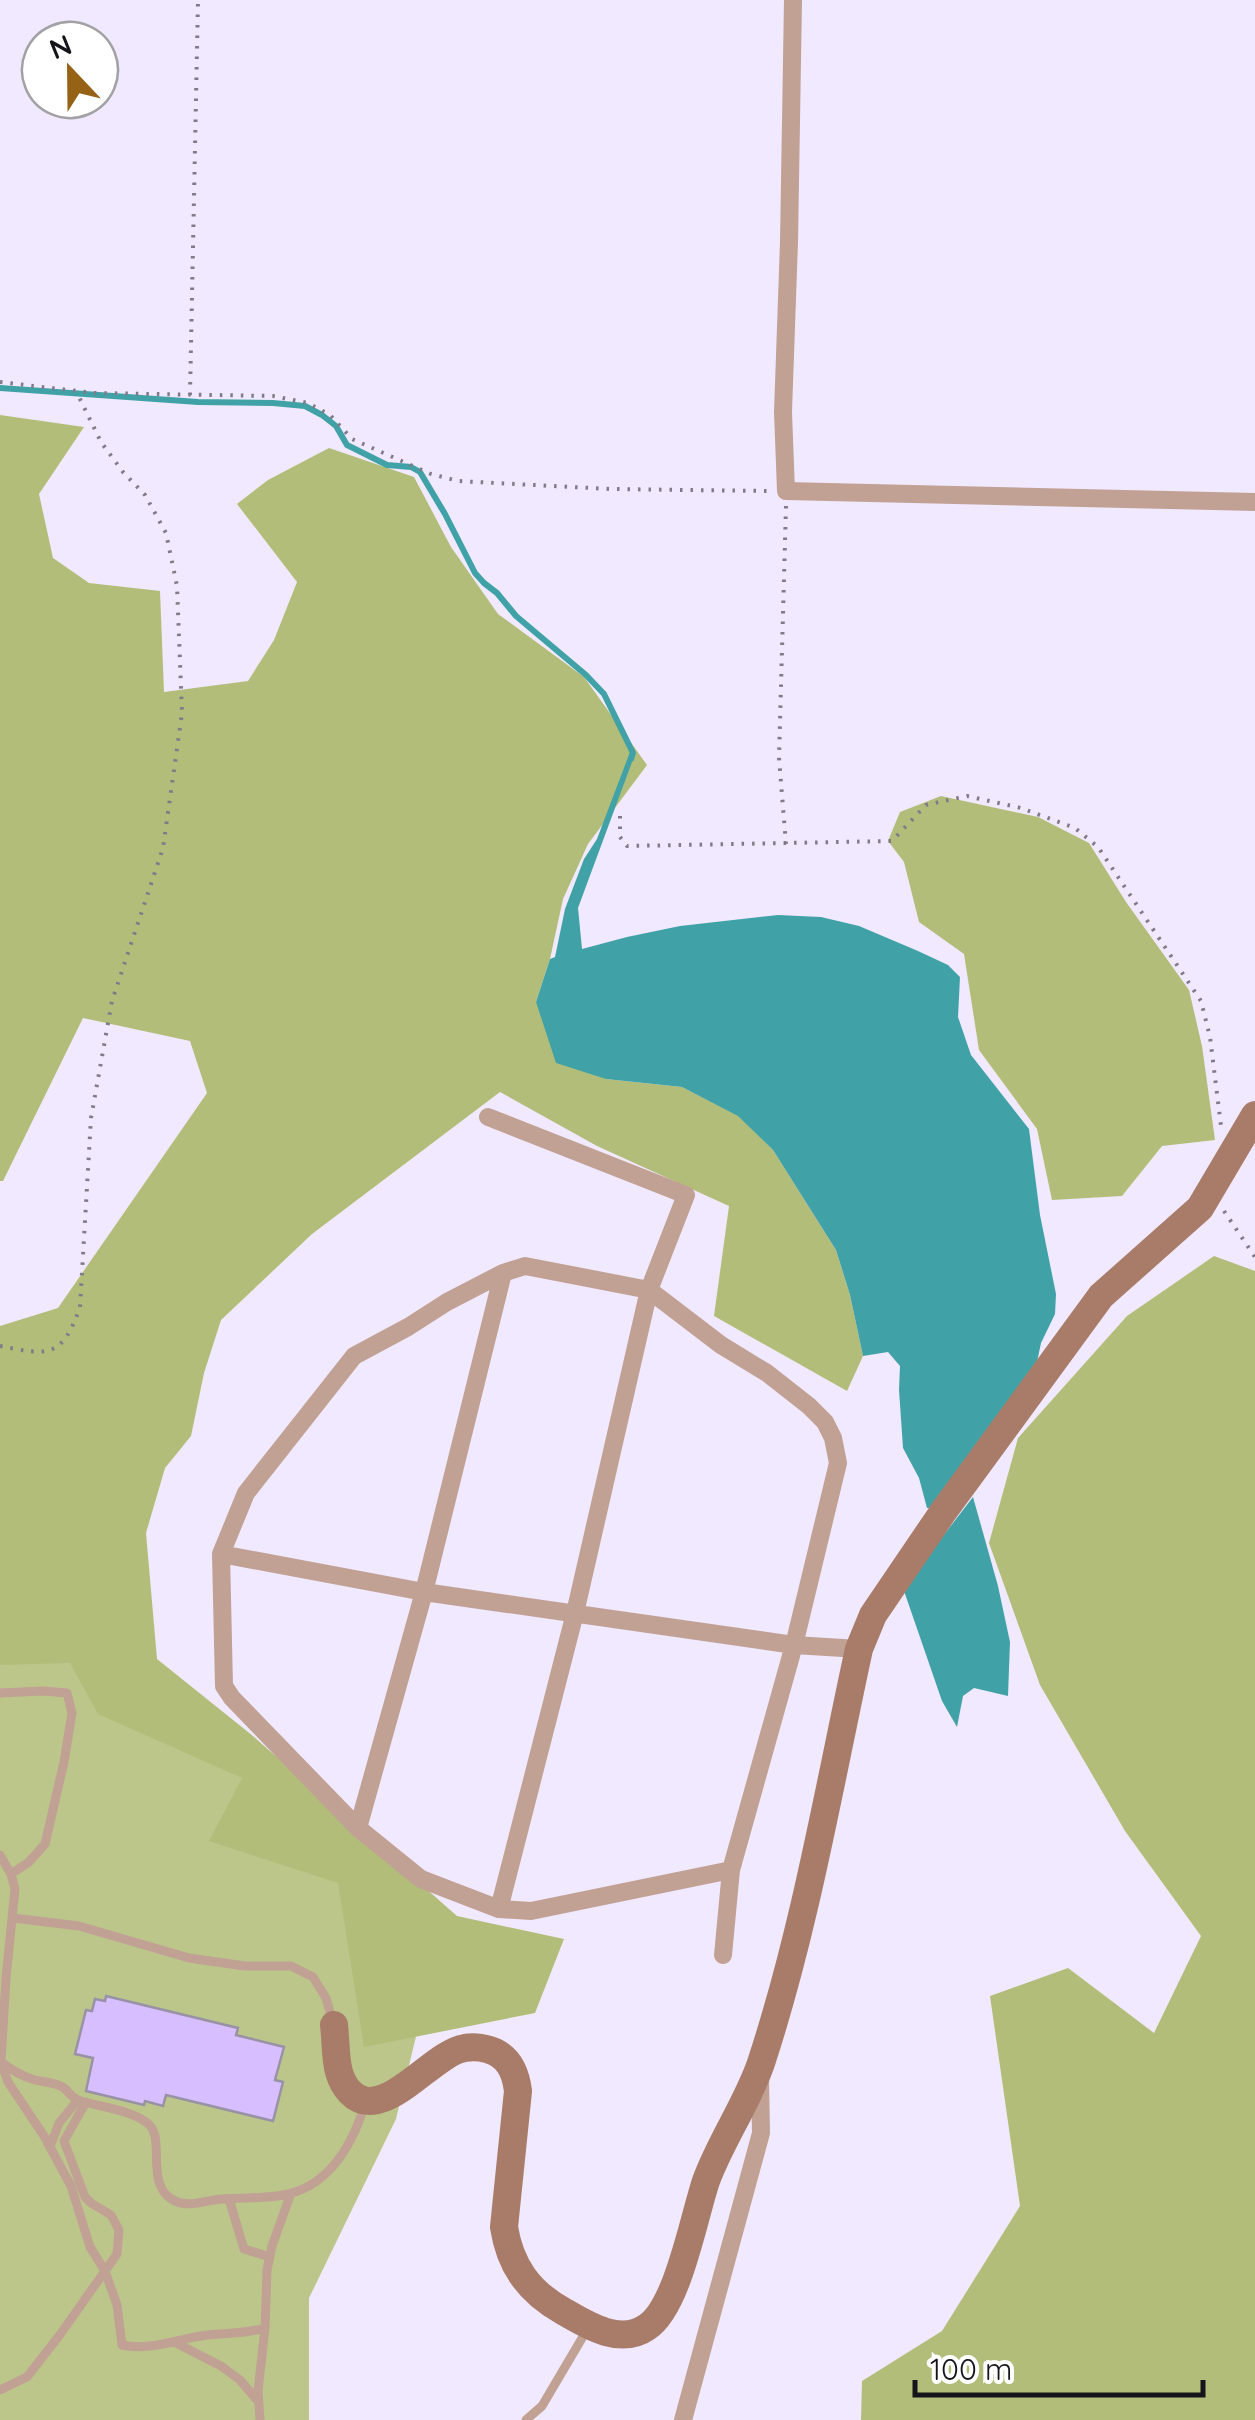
<svg xmlns="http://www.w3.org/2000/svg" width="1255" height="2420" font-family="Quicksand,sans-serif">
  <rect width="100%" height="100%" fill="#f1e9ff"/>
  <path fill="#bcc68b" d="M 77,1640 L 212,1734 L 345,1869 L 421,2016 L 396,2119 L 309,2298 L 309,2420 L 0,2420 L 0,1647 Z"/>
  <path fill="#b2bd79" d="M 0,415 L 84,427 L 39,494 L 53,558 L 89,583 L 160,591 L 164,692 L 248,681 L 274,640 L 297,582 L 237,504 L 268,480 L 329,448 L 414,477 L 451,547 L 498,614 L 584,677 L 647,765 L 588,844 L 563,899 L 550,959 L 536,1002 L 606,1079 L 682,1087 L 739,1116 L 773,1150 L 836,1250 L 850,1295 L 863,1356 L 847,1391 L 714,1316 L 729,1206 L 597,1146 L 500,1092 L 312,1234 L 221,1320 L 204,1373 L 191,1436 L 165,1468 L 146,1533 L 157,1659 L 253,1736 L 457,1916 L 564,1939 L 535,2013 L 364,2047 L 338,1883 L 209,1841 L 242,1778 L 98,1714 L 70,1663 L 0,1665 L 0,1326 L 58,1308 L 207,1093 L 190,1041 L 83,1018 L 3,1181 L 0,1181 Z
    M 941,796 L 1038,817 L 1089,843 L 1126,902 L 1189,990 L 1202,1046 L 1215,1140 L 1162,1146 L 1122,1196 L 1052,1200 L 1037,1129 L 979,1050 L 964,954 L 919,922 L 904,862 L 888,841 L 900,812 Z
    M 1214,1256 L 1255,1271 L 1255,2420 L 861,2420 L 862,2381 L 942,2331 L 1020,2206 L 990,1996 L 1068,1968 L 1154,2033 L 1201,1936 L 1125,1831 L 1040,1685 L 989,1543 L 1018,1438 L 1127,1316 Z"/>
  <path fill="#40a2a7" d="M 630,752 L 635,754 L 578,908 L 582,949 L 627,937 L 680,926 L 778,915 L 821,917 L 859,926 L 918,951 L 948,965 L 960,977 L 958,1017 L 971,1055 L 1029,1129 L 1040,1215 L 1056,1294 L 1055,1314 L 1041,1343 L 1033,1381 L 939,1508 L 927,1508 L 919,1478 L 903,1448 L 899,1390 L 900,1366 L 888,1352 L 863,1356 L 850,1295 L 836,1250 L 773,1150 L 738,1116 L 682,1087 L 606,1079 L 556,1063 L 536,1002 L 550,959 L 555,957 L 565,909 L 584,859 L 597,839 Z
    M 973,1497 L 998,1586 L 1010,1642 L 1008,1696 L 974,1688 L 963,1696 L 957,1727 L 942,1701 L 903,1588 Z"/>
  <g fill="none" stroke-linecap="round" stroke-linejoin="round">
    <path stroke="#40a2a7" stroke-width="6" d="M 0,388 L 198,402 L 273,403 L 305,406 L 322,415 L 336,426 L 347,445 L 387,465 L 411,467 L 420,472 L 445,514 L 475,573 L 484,583 L 497,593 L 516,616 L 586,675 L 604,694 L 633,753 L 631,759"/>
  </g>
  <path fill="#d7befe" stroke="#9992a6" stroke-width="2.5" d="M 106,1996 L 238,2028 L 236,2035 L 284,2047 L 275,2080 L 283,2082 L 273,2121 L 166,2095 L 163,2106 L 145,2101 L 144,2105 L 86,2091 L 93,2058 L 75,2054 L 86,2010 L 92,2011 L 95,1999 L 105,2001 Z"/>
  <g fill="none" stroke-linecap="round" stroke-linejoin="round">
    <path stroke="#807b89" stroke-width="4" stroke-dasharray="2.5 8" stroke-linecap="butt" d="M 0,382 L 94,393 L 273,396 L 308,403 L 330,415 L 352,439 L 431,474 L 458,481 L 610,489 L 767,491
      M 190,395 L 198,0
      M 786,506 L 779,758 L 786,844
      M 620,816 L 620,837 L 627,846 L 892,841 L 926,805 L 967,796 L 1021,808 L 1075,828 L 1098,847 L 1201,1001 L 1210,1037 L 1221,1126
      M 1224,1211 L 1255,1257
      M 0,1346 C 49,1356 62,1358 80,1307 L 91,1118 L 112,1001 L 163,848 L 182,713 L 177,586 L 166,533 L 145,495 L 123,472 L 101,442 L 77,393"/>
    <path stroke="#c0a194" stroke-width="9" d="M 0,1693 L 43,1691 L 67,1693 L 72,1713 L 64,1762 L 45,1844 L 29,1862 L 11,1874
      M 0,1855 L 11,1874 L 15,1889 L 6,1978 L 1,2062 L 8,2082 L 44,2136 L 71,2186 L 90,2247 L 105,2271 L 117,2305 L 122,2345 C 150,2351 174,2340 201,2336 C 224,2332 242,2335 265,2328
      M 13,1918 L 79,1926 L 189,1958 L 245,1966 L 291,1966 L 313,1977 L 326,1998 L 333,2023
      M 1,2062 C 12,2070 21,2076 35,2080 C 43,2082 57,2082 64,2088 C 71,2094 71,2098 81,2101 C 102,2107 129,2110 146,2122 C 167,2135 145,2180 170,2198 C 187,2210 204,2200 222,2199 C 242,2197 263,2199 283,2195 C 329,2187 352,2146 365,2104
      M 50,2147 L 59,2123 L 78,2100
      M 229,2199 L 244,2249 L 270,2257
      M 174,2342 L 221,2366 L 240,2380 L 257,2400
      M 0,2390 L 27,2377 L 59,2336 L 117,2254 L 119,2230 L 111,2215 L 91,2203 L 85,2197 L 64,2141 L 86,2102
      M 260,2420 L 258,2391 L 265,2328 L 267,2270 L 272,2246 L 291,2193
      M 526,2420 L 542,2406 L 588,2328"/>
    <path stroke="#c0a194" stroke-width="18" d="M 793,0 L 789,242 L 783,412 L 786,491 L 1255,502
      M 488,1117 L 686,1195 L 649,1290 L 575,1613 L 499,1909
      M 221,1554 L 424,1592 L 794,1645 L 859,1649
      M 358,1828 L 424,1592 L 503,1273
      M 723,1955 L 731,1870 L 794,1645 L 838,1463 L 833,1438 L 825,1422 L 809,1406 L 767,1373 L 721,1345 L 649,1290 L 525,1266 L 503,1273 L 447,1302 L 408,1327 L 354,1356 L 246,1493 L 221,1554 L 224,1686 L 232,1698 L 358,1828 L 421,1879 L 499,1909 L 531,1911 L 731,1870
      M 683,2420 L 761,2133 L 760,2077"/>
    <path stroke="#a87c69" stroke-width="28" d="M 334,2025 C 336,2041 335,2058 339,2072 C 341,2079 345,2087 350,2092 C 383,2126 431,2053 465,2048 C 474,2046 487,2048 495,2052 C 511,2060 516,2075 518,2091 L 504,2227 C 510,2266 529,2292 563,2311 C 587,2325 620,2346 647,2327 C 678,2307 694,2216 706,2181 C 721,2140 747,2104 761,2063 C 805,1929 829,1787 859,1649 L 873,1615 L 943,1512 L 1101,1296 L 1200,1208 L 1255,1115"/>
  </g>
  <g transform="translate(70 70) rotate(338)"><circle r="48" fill="#ffffff" stroke="#a2a1a4" stroke-width="2.5"/>
  <path d="M0-8L18 38L0 25L-18 38Z" fill="#956216"/>
  <text y="-15" font-size="28" font-weight="bold" text-anchor="middle" fill="#16141b">N</text>
  </g>
  <path d="M915 2380v15h288v-15" fill="none" stroke="#16141b" stroke-width="5"/>
  <text x="930" y="2380" font-size="30" fill="#16141b" stroke="#ffffff" stroke-width="8" paint-order="stroke">100 m</text>
</svg>
